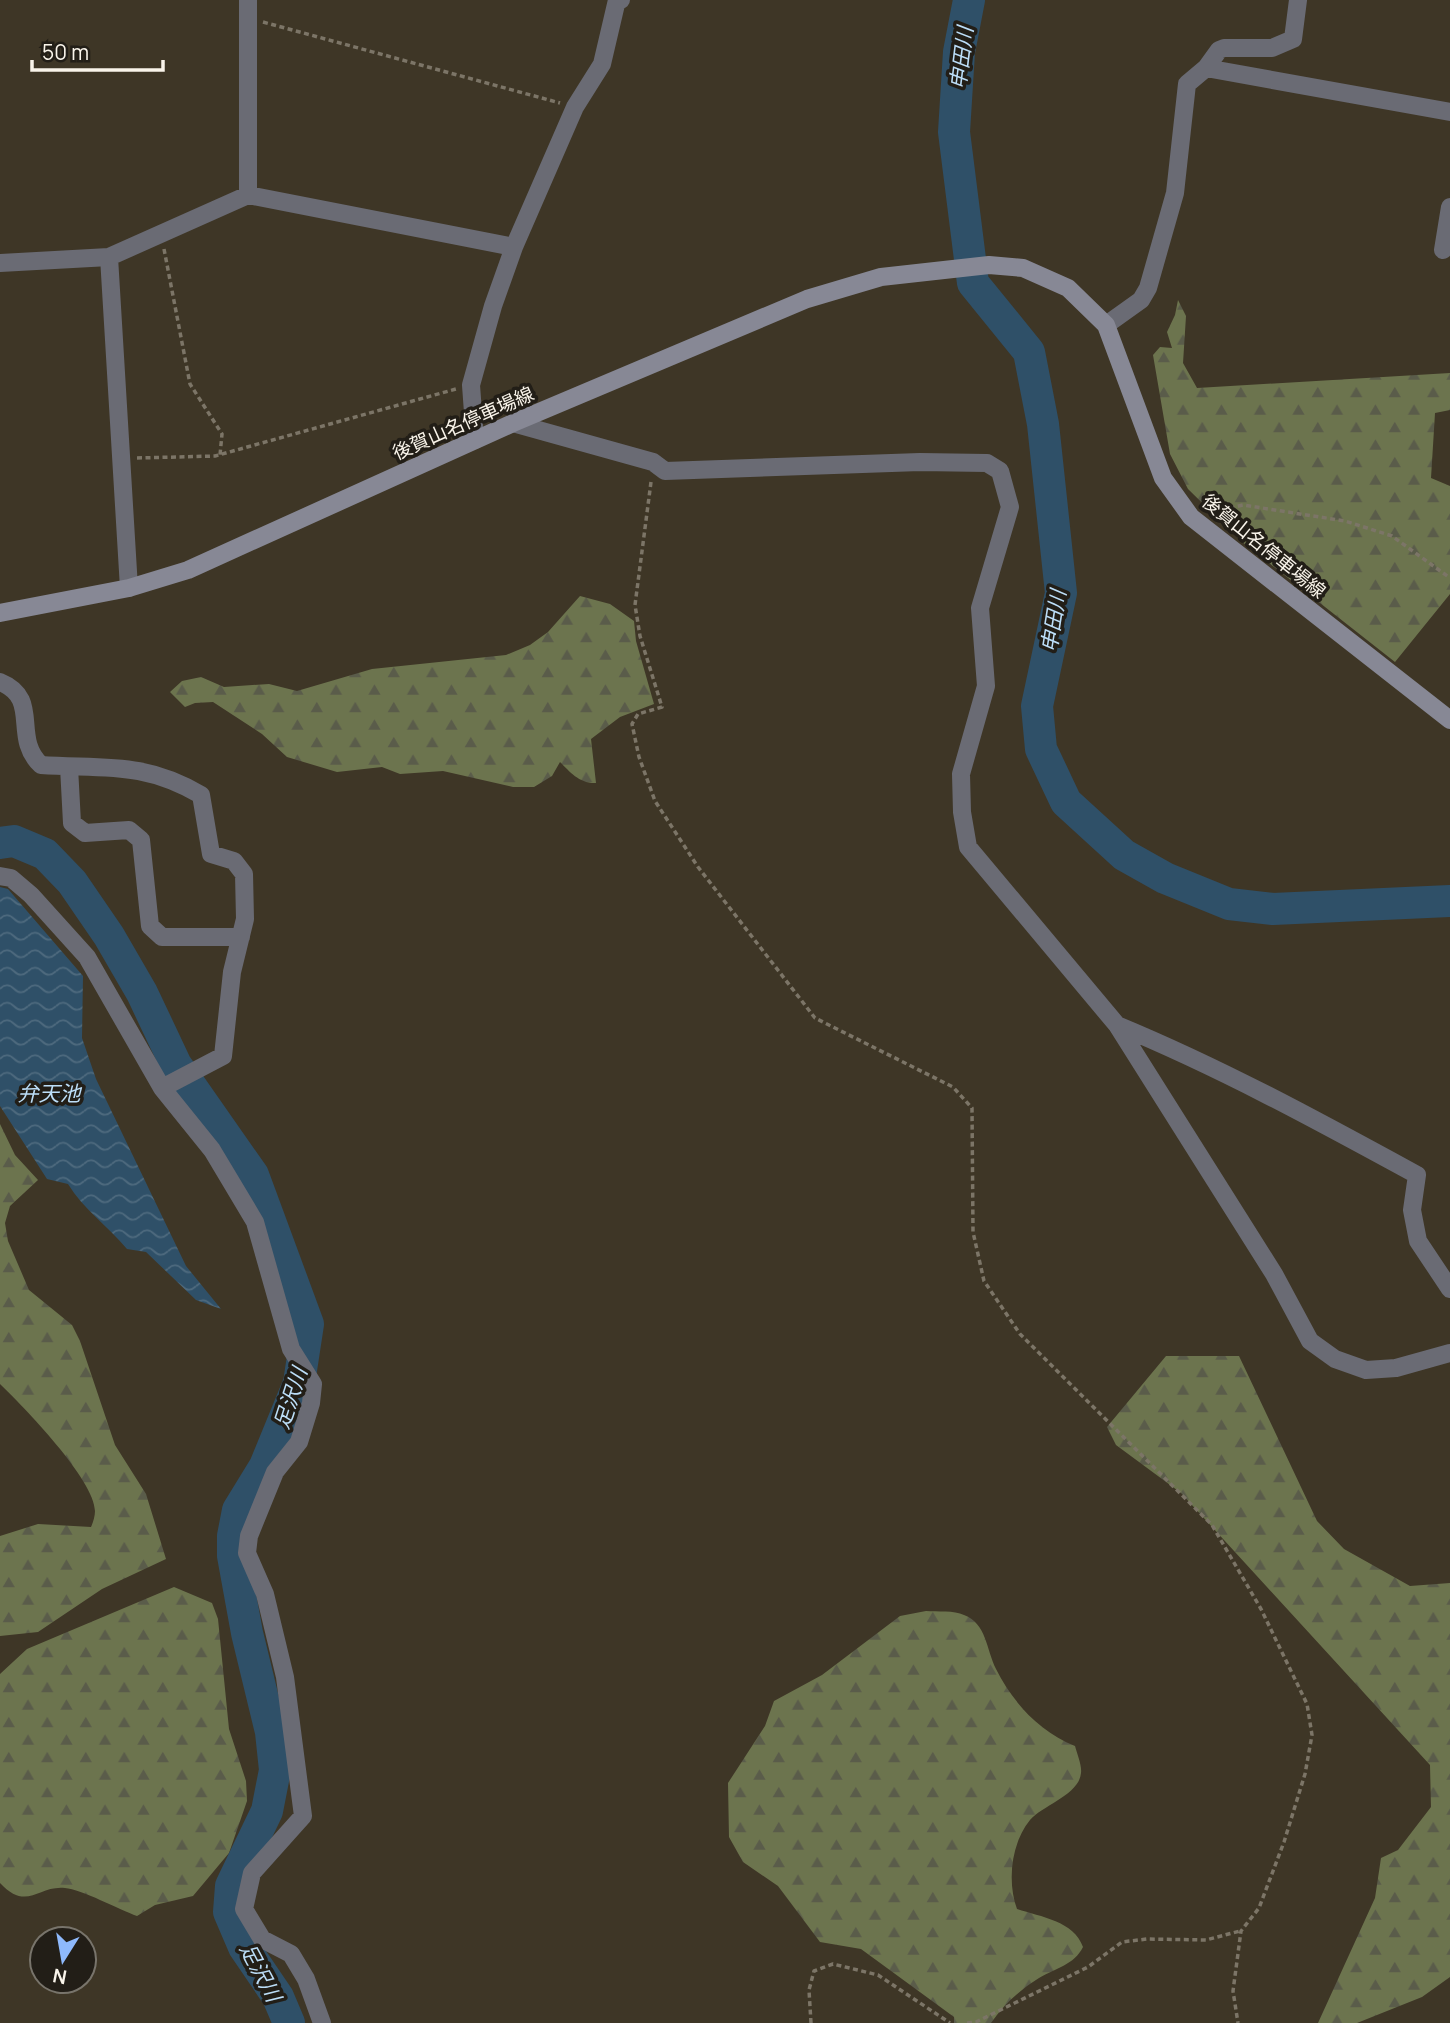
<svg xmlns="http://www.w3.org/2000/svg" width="1450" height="2023" font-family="Manrope,'Noto Sans JP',sans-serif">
  <defs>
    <pattern id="forest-firs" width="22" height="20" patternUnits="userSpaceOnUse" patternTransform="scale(1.75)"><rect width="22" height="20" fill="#6c744e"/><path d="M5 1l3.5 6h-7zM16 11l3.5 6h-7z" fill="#5a5c4a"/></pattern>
    <pattern id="water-waves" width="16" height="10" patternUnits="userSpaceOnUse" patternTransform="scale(1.75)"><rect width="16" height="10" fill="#2f5068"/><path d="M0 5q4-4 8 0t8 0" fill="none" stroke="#4e6a7e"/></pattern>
  </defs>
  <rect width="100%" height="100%" fill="#3e3626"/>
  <path fill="url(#forest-firs)" d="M 1178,300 L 1186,316 L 1183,363 L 1197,388 L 1450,373 L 1450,410 L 1435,413 L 1431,478 L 1450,486 L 1450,594 L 1395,662 L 1241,541 L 1188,489 L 1170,454 L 1153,355 L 1160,347 L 1172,348 L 1167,332 L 1175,315 Z
    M 580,596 L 610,604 L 634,621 L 636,641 L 654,704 L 620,717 L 591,739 L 596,783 C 580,784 570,772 560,762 L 552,776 L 534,787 L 513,787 L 443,771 L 400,774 L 382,767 L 337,772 L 287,757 L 262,734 L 213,702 L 195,703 L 185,707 L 170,692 L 182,681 L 201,677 L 224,687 L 269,684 L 297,691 L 372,669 L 506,655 L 530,645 L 548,632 Z
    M 0,1124 L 15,1155 L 38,1180 L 10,1206 L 5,1223 L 8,1241 L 29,1290 L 72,1325 L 80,1341 L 115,1445 L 146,1494 L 166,1559 L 102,1589 L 38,1632 L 0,1636 L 0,1536 L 38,1524 L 91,1527 C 93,1523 95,1516 95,1511 C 95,1480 23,1406 0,1384 Z
    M 1166,1356 L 1239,1356 L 1317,1521 L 1344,1549 L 1410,1586 L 1450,1583 L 1450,1977 L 1422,1997 L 1357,2023 L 1318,2023 L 1375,1898 L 1381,1858 L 1398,1850 L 1431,1807 L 1430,1765 L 1181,1493 L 1116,1445 L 1107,1427 Z
    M 174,1587 L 212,1603 L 218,1619 L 229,1729 L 246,1781 L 247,1801 L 229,1853 L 193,1896 L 155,1905 L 137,1916 C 120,1910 81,1889 65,1888 C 38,1885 27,1912 0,1883 L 0,1674 L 27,1649 Z
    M 926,1611 C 937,1612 954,1610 964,1615 C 987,1624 986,1649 996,1669 C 1013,1703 1040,1732 1075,1746 C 1077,1754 1082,1765 1081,1773 C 1079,1795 1043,1805 1030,1820 C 1011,1843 1007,1882 1017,1909 C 1041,1917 1074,1921 1083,1947 C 1074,1965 1056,1968 1039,1978 C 1020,1990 1004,2004 991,2023 L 954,2023 L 954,2017 L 861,1949 L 820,1942 L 778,1886 L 743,1862 L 729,1837 L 728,1783 L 765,1726 L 774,1701 L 822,1675 L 900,1616 Z"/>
  <path fill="url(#water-waves)" d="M 0,887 L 8,889 L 83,976 L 82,1038 L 96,1079 L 186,1266 L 221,1309 L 196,1300 L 146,1252 L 127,1249 C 108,1226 83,1209 68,1184 L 47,1179 L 0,1106 Z"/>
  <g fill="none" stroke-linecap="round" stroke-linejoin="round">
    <path stroke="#2f5068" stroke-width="32" d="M 969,0 L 959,52 L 954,132 L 973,283 L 1029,352 L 1043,424 L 1061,593 L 1037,706 L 1041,749 L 1066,802 L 1124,855 L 1165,878 L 1229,904 L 1273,909 L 1450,901
      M 0,843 L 14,841 L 45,854 L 72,882 L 109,936 L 142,993 L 176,1065 L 253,1175 L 308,1324 L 299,1383 L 265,1466 L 238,1510 L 233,1536 L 233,1556 L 247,1633 L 271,1732 L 275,1770 L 267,1811 L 231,1886 L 229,1912 L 244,1947 L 278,1997 L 289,2023"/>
    <path stroke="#7c7567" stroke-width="3.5" stroke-dasharray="5 3.5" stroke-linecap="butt" d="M 263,22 L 560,103
      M 164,249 L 190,384 L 222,434 L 220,455
      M 137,458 L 215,456 L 456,389
      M 651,482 L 635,605 L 640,636 L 662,707 L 638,714 L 632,724 L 639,757 L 655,801 L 698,867 L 815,1018 L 953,1087 L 972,1108 L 973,1232 L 984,1281 L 1020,1334 L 1212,1525 L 1261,1609 L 1307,1704 L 1312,1735 L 1305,1774 L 1284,1842 L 1259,1908 L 1241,1931 L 1233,1991 L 1238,2023
      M 1213,512 L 1243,505 L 1345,521 L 1392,536 L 1450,578
      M 811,2023 L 809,1990 L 814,1971 L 833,1964 L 878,1975 L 950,2023
      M 967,2023 L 976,2022 L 1088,1967 L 1122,1942 L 1147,1939 L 1206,1940 L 1240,1931"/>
    <path stroke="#6a6b74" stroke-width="18" d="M 1206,68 L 1219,50 L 1224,48 L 1272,48 L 1293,39 L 1298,0
      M 248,195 L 248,0
      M 1443,250 L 1450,207
      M 109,257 L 129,588
      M 0,263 L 109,257 L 248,195 L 514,247
      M 1106,325 L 1141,300 L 1148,288 L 1175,193 L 1187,84 L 1206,68 L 1450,112
      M 513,423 L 653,462 L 665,471 L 920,462 L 987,463 L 1000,471 L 1010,507 L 980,608 L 986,686 L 961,774 L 962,812 L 968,847 L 1117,1025 L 1274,1274 L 1310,1341 L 1335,1359 L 1366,1370 L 1396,1368 L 1450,1353
      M 475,440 L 471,385 L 493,306 L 514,247 L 575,107 L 602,64 L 617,0 L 621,0
      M 0,682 C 42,699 11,737 41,765 C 104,769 143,761 201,795 L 211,854 L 234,861 L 244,874 L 245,919 L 232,972 L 223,1056 L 162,1088
      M 69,767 L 72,823 L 85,833 L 129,830 L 141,840 L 150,926 L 162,937 L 241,937
      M 0,876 L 11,878 L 31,895 L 87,957 L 162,1088 L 212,1150 L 255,1222 L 291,1349 L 313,1384 L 311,1403 L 299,1442 L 275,1472 L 249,1536 L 247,1553 L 265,1594 L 285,1677 L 303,1816 L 252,1873 L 244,1909 L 262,1939 L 291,1954 L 306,1979 L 322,2023
      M 1117,1025 C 1221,1068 1318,1121 1417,1175 L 1412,1210 L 1418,1241 L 1450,1289"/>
    <path stroke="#878895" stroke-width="18" d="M 0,613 L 129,588 L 188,570 L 513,423 L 807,299 L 881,277 L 989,265 L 1023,268 L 1068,288 L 1106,325 L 1163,478 L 1191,517 L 1450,720"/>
  </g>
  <g text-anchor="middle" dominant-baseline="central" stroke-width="7" stroke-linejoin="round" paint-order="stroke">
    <g font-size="19" fill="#f9f4ea" stroke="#221e17">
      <text transform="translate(463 423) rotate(-24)">後賀山名停車場線</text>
      <text transform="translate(1264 546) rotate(39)">後賀山名停車場線</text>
    </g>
    <g font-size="21" font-style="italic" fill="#bcdef8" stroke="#221e17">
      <text transform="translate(961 58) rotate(-83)">申田川</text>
      <text transform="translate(1053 621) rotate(-81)">申田川</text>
      <text x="49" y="1093">弁天池</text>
      <text transform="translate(290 1398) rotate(-72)">足沢川</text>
      <text transform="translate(261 1972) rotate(62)">足沢川</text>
    </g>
  </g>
  <g transform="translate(63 1960) rotate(191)"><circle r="33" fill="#221e17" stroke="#78746b" stroke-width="2"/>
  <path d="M0-5L12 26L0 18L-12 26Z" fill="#8eb9fc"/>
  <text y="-10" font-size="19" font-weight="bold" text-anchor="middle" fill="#f9f4ea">N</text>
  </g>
  <path d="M32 60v10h131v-10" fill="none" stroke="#f9f4ea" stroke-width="3.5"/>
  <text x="42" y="60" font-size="21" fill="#f9f4ea" stroke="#221e17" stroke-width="5" paint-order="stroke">50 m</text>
</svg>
